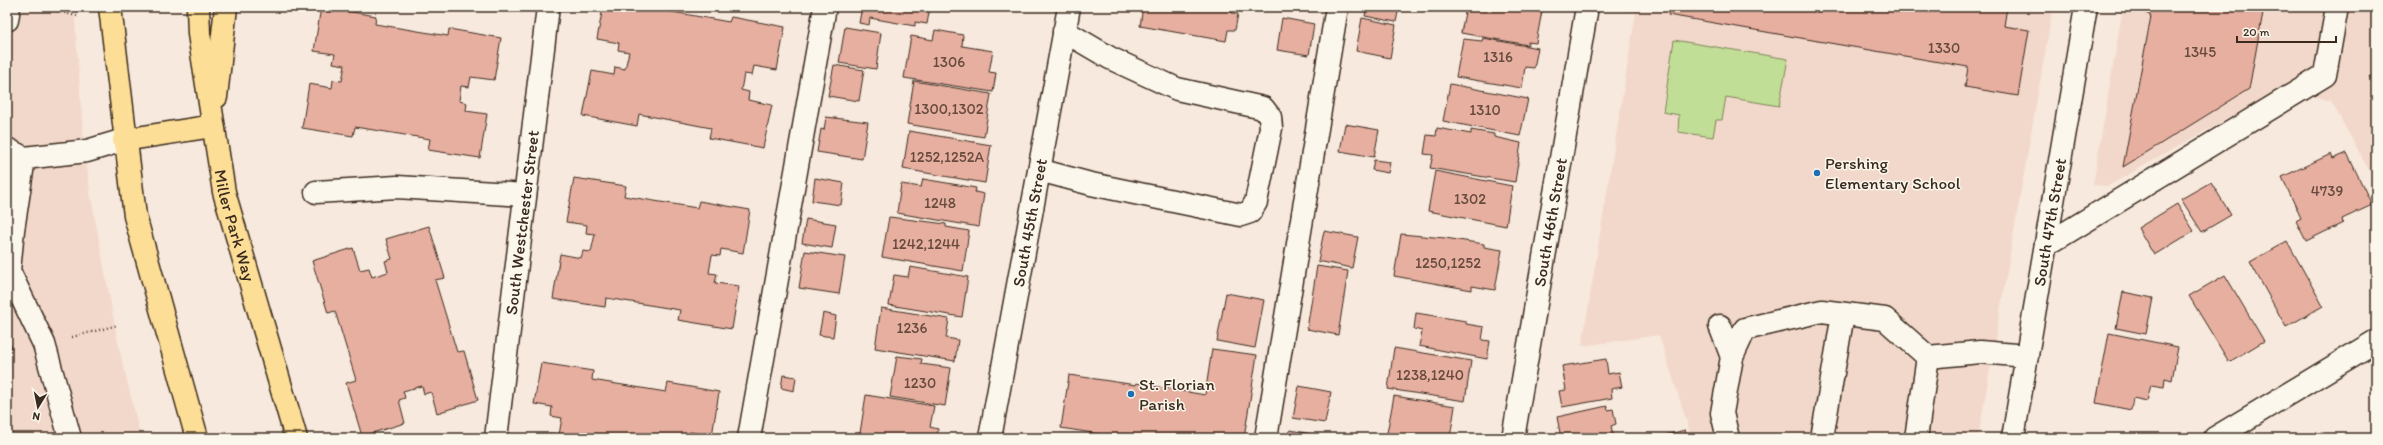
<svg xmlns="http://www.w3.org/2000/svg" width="2383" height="445" font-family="Itim,sans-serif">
  <rect width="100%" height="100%" fill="#f7e9dd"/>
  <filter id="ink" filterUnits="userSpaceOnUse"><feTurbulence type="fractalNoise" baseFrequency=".025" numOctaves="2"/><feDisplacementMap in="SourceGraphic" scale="8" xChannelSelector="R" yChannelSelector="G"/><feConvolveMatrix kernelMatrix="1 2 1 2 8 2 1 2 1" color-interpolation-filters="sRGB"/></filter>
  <g filter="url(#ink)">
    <path fill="#f2d8cb" d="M 7,7 L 74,7 L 83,132 L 90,192 L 119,348 L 141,438 L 7,438 Z
      M 1612,7 L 2053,7 L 1978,438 L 1692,438 L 1659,335 L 1582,346 L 1636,12 L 1612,10 Z
      M 2123,7 L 2376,7 L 2376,183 L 2331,101 L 2282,88 L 2108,186 L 2093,185 Z"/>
    <path fill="#c1de96" stroke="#7e845a" d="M 1674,40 L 1788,59 L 1779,106 L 1726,97 L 1722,120 L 1716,120 L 1713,137 L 1678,132 L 1679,115 L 1663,112 Z"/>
    <path fill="#e7afa0" stroke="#3b2a1e" d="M 321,7 L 376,16 L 375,24 L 448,36 L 449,29 L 501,38 L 494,80 L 471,77 L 469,87 L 461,86 L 459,101 L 467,103 L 466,111 L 487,114 L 480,158 L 428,150 L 430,139 L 355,127 L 353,136 L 302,128 L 309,84 L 332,88 L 333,80 L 342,81 L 345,65 L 333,63 L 335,54 L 314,51 Z
      M 603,7 L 657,7 L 656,9 L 729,22 L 731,17 L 785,27 L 777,70 L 754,66 L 752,75 L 744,74 L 741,90 L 749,92 L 748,100 L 772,105 L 763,148 L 709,138 L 711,128 L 639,114 L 637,126 L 583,116 L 592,71 L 614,75 L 615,67 L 625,69 L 629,52 L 618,50 L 619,43 L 597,39 Z
      M 862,7 L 930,7 L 927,24 L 915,22 L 915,26 L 870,18 L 869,25 L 859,23 Z
      M 1143,7 L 1233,7 L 1232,13 L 1238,14 L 1235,30 L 1228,30 L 1226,41 L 1140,26 Z
      M 1367,7 L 1399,7 L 1396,22 L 1365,16 Z
      M 1466,7 L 1521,7 L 1542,11 L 1536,43 L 1528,42 L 1528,45 L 1461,33 Z
      M 1670,7 L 2007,7 L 2004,26 L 2029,30 L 2018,96 L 1965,87 L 1968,67 L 1668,15 Z
      M 2147,7 L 2264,7 L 2249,89 L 2123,167 L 2151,16 L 2146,13 Z
      M 1282,18 L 1314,24 L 1309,55 L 1277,50 Z
      M 1362,18 L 1396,25 L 1390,58 L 1356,51 Z
      M 845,27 L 881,33 L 876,69 L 839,63 Z
      M 935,30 L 963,35 L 962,46 L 993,51 L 989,72 L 996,73 L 993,92 L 904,78 L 911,36 L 933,40 Z
      M 1483,38 L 1538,48 L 1534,68 L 1525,67 L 1522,88 L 1456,77 L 1463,39 L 1482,41 Z
      M 834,65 L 864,70 L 859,101 L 828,96 Z
      M 914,81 L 991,94 L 984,137 L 907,124 Z
      M 1450,84 L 1528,99 L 1520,136 L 1443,121 Z
      M 826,117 L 868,122 L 862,159 L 817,152 L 821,129 L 824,130 Z
      M 1345,124 L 1379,130 L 1374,157 L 1340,151 Z
      M 1437,128 L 1471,134 L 1471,130 L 1494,134 L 1494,137 L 1521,143 L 1515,182 L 1430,168 L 1433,155 L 1424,154 L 1427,135 L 1436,136 Z
      M 909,131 L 991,145 L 985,183 L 903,169 Z
      M 2347,153 L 2372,205 L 2342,219 L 2343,223 L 2306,241 L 2296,221 L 2301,218 L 2282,177 L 2331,154 L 2333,159 Z
      M 1374,160 L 1390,162 L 1388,173 L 1372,170 Z
      M 1435,171 L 1512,186 L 1506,226 L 1428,211 Z
      M 574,178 L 626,186 L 624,196 L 697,208 L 699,201 L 750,210 L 743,253 L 721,249 L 720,256 L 712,255 L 709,273 L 717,274 L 715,283 L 739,286 L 732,329 L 678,320 L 680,310 L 606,298 L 605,307 L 553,299 L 560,254 L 581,258 L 583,251 L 591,252 L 595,234 L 586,233 L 587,225 L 566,222 Z
      M 815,178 L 844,183 L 841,205 L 812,201 Z
      M 923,179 L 976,188 L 975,192 L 984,194 L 979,227 L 897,213 L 901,184 L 921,187 Z
      M 2211,182 L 2231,215 L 2202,232 L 2181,199 Z
      M 2177,204 L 2194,231 L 2154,255 L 2138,228 Z
      M 889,217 L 946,224 L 946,227 L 969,231 L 963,271 L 882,257 Z
      M 806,219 L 836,224 L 832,248 L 802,243 Z
      M 429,226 L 445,278 L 435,280 L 457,352 L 464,351 L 478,400 L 437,413 L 431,392 L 424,394 L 422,386 L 403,391 L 405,398 L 399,400 L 405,423 L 362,436 L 346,383 L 356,380 L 335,311 L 328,313 L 312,261 L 353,248 L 360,270 L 369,268 L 372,277 L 388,272 L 385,261 L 392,259 L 386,239 Z
      M 1324,231 L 1358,237 L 1352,268 L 1318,261 Z
      M 1401,234 L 1445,238 L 1484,244 L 1484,247 L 1502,250 L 1495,290 L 1472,286 L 1472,290 L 1394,276 Z
      M 2287,241 L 2323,306 L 2286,327 L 2250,262 Z
      M 805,251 L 845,257 L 839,294 L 799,288 Z
      M 1317,266 L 1348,271 L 1338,335 L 1307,329 Z
      M 910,267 L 968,277 L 962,317 L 889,305 L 894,275 L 908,277 Z
      M 2225,275 L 2264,341 L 2229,362 L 2189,296 Z
      M 2123,292 L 2153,298 L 2146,334 L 2116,328 Z
      M 1226,293 L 1264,300 L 1255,348 L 1217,341 Z
      M 881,308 L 949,319 L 946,338 L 958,340 L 955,361 L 875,348 Z
      M 823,313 L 836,316 L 833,337 L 819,335 Z
      M 1416,313 L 1466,321 L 1466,324 L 1484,327 L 1482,340 L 1490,341 L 1487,359 L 1419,346 L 1422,331 L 1414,329 Z
      M 2109,333 L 2178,347 L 2172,380 L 2165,378 L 2164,387 L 2151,385 L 2147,401 L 2133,398 L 2131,410 L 2096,403 Z
      M 1394,348 L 1471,361 L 1465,401 L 1388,389 Z
      M 1212,349 L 1257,355 L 1244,438 L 1124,438 L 1061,428 L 1069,375 L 1136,385 L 1136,383 L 1205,395 Z
      M 897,356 L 922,359 L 921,364 L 951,368 L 945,406 L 890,397 Z
      M 1606,359 L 1608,374 L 1619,372 L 1622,387 L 1611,389 L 1612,398 L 1562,407 L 1559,391 L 1566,390 L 1562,366 Z
      M 541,363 L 593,371 L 592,380 L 666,392 L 668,383 L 719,392 L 712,436 L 690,432 L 689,438 L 549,438 L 550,433 L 559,435 L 562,418 L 551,416 L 552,407 L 534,404 Z
      M 783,375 L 796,377 L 794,391 L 781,388 Z
      M 1299,386 L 1331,392 L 1325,423 L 1293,418 Z
      M 866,395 L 934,406 L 930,427 L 938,429 L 937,438 L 889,438 L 860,433 Z
      M 1394,396 L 1455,406 L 1450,438 L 1411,438 L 1387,433 Z
      M 1607,406 L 1608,410 L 1613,409 L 1616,424 L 1611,426 L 1614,438 L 1561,438 L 1557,417 Z
      M 1290,430 L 1323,436 L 1322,438 L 1288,438 Z
      M 1685,430 L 1687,438 L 1654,438 Z
      M 773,434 L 798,438 L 772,438 Z"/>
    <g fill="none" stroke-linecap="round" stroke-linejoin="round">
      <g stroke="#3b2a1e" stroke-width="25">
        <g id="minor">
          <path d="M 7,20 L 9,7"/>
          <path d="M 7,149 L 24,158"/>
          <path d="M 1039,170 L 1091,184 L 1241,215 L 1250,212 L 1256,202 L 1271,128 L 1270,117 L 1263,108 L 1177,89 L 1110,58 L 1064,31"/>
          <path d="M 316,192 L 397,187 L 525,195"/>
          <path d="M 2046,245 L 2325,75 L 2337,7"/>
          <path d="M 1720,326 L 1732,357"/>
          <path d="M 1928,357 L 1980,352 L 2027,356"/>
          <path d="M 70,438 L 44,344 L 9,271 L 13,230 L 24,158 L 87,151 L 124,140"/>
          <path id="s1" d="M 496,438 L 548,7"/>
          <path d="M 749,438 L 825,7"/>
          <path id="s2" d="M 990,438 L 1069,7"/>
          <path d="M 1266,438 L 1337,7"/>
          <path id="s3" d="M 1513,438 L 1587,7"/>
          <path d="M 1728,438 L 1722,413 L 1732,357 L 1745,329 L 1822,311 L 1885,319 L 1928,357 L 1916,438"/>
          <path d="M 1822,438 L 1843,314"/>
          <path id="s4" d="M 2013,438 L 2086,7"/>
          <path d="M 2215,438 L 2376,341"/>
        </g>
      </g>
      <g stroke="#3b2a1e" stroke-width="25">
        <g id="major">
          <path d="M 110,7 L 135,216 L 197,438"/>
          <path id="s5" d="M 198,7 L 199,34 L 224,192 L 296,438"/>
          <path d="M 216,97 L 226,7"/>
          <path d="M 124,140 L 213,126"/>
        </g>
      </g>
      <path stroke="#3b2a1e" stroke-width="2.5" stroke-dasharray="1 3" stroke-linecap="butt" d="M 50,7 L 53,10 L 77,16
        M 1633,7 L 1651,7
        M 2370,75 L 2376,85
        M 72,337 L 118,325
        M 7,346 L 14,347"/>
      <use href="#minor" stroke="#fbf7ec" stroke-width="22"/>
      <use href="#major" stroke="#fcde96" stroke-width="22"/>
    </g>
  </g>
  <g fill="#1f6fb2" stroke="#fbf7ec" stroke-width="1.5">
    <circle cx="1817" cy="173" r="4"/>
    <circle cx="1131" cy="394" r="4"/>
  </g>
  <g text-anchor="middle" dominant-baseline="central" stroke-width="3" stroke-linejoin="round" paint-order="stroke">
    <g font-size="15" fill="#664b3e">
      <text x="1944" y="48">1330</text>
      <text x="2200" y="52">1345</text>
      <text x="1498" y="57">1316</text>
      <text x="949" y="62">1306</text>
      <text x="949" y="109">1300,1302</text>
      <text x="1485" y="110">1310</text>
      <text x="947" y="157">1252,1252A</text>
      <text x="2327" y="191">4739</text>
      <text x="1470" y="199">1302</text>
      <text x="940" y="203">1248</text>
      <text x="926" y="244">1242,1244</text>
      <text x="1448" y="263">1250,1252</text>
      <text x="912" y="328">1236</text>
      <text x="1430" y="375">1238,1240</text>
      <text x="920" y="383">1230</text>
    </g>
    <g font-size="17" fill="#3b2a1e" stroke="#fbf7ec" text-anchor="start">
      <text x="1825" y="163">Pershing<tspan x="1825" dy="20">Elementary School</tspan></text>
      <text x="1139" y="384">St. Florian<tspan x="1139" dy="20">Parish</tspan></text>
    </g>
    <g font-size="17" fill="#3b2a1e" stroke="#fbf7ec">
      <text stroke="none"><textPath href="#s2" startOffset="219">South 45th Street</textPath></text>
      <text stroke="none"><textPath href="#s3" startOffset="219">South 46th Street</textPath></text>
      <text stroke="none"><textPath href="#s4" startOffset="219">South 47th Street</textPath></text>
      <text stroke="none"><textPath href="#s1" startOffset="217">South Westchester Street</textPath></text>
      <text stroke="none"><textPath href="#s5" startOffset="222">Miller Park Way</textPath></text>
    </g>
  </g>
  <rect width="2383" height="445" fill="none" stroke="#fbf7ec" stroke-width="24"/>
  <rect x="12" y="12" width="2359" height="421" fill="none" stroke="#3b2a1e" stroke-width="1.5" filter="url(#ink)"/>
  <g transform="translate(38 407) rotate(190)" stroke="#fbf7ec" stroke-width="3" paint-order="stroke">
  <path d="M0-3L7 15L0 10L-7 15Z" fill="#3b2a1e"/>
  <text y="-6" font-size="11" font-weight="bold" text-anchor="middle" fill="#3b2a1e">N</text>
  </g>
  <path d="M2237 36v6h99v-6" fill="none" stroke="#3b2a1e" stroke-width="2"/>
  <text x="2243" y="36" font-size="12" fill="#3b2a1e" stroke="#fbf7ec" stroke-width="3" paint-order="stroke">20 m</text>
</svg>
